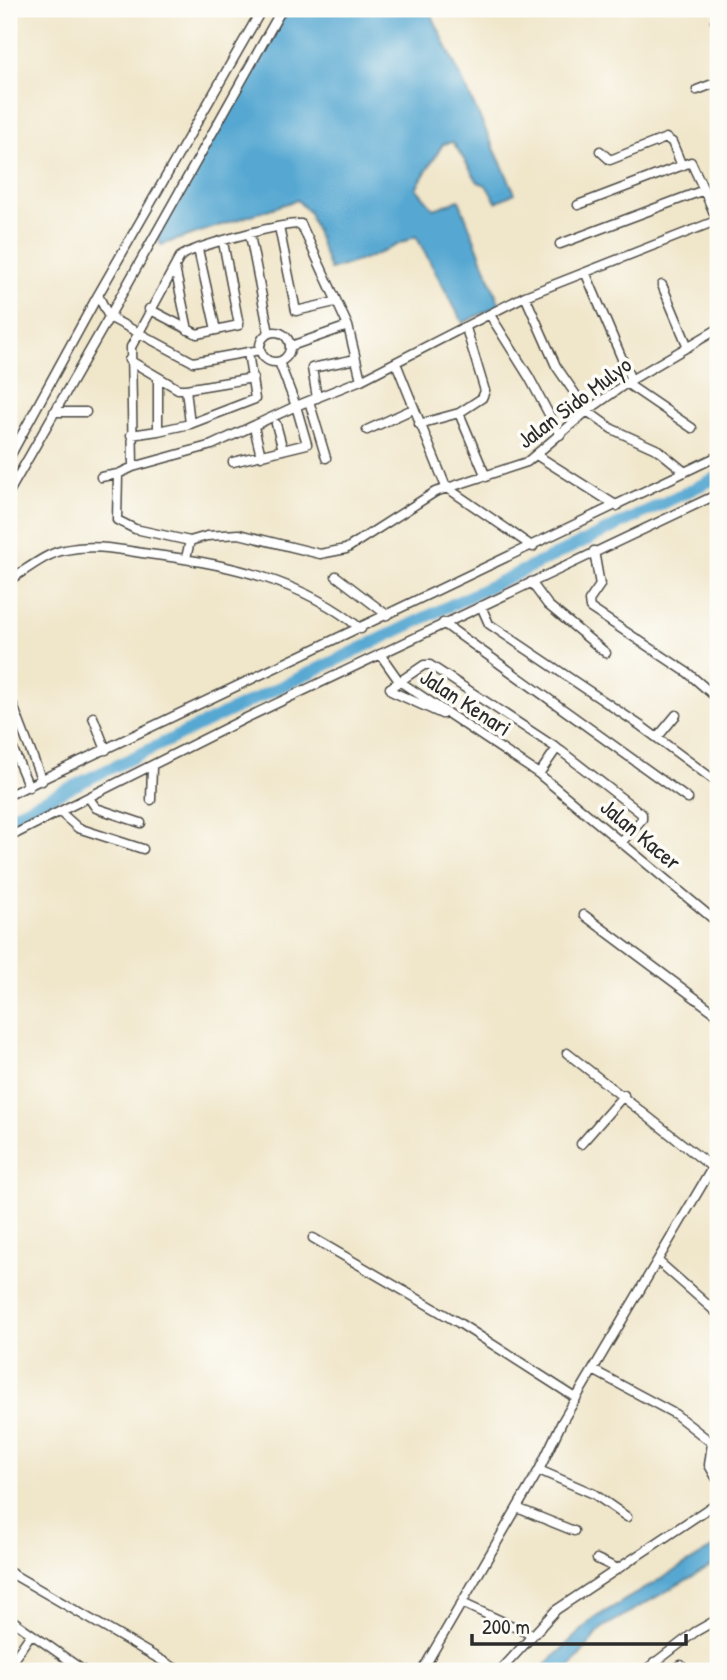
<svg xmlns="http://www.w3.org/2000/svg" width="727" height="1680" font-family="'Patrick Hand',sans-serif">
  <rect width="100%" height="100%" fill="#fdfcf7"/>
  <filter id="ink" filterUnits="userSpaceOnUse"><feTurbulence type="fractalNoise" baseFrequency=".0143" numOctaves="2"/><feDisplacementMap in="SourceGraphic" scale="14" xChannelSelector="R" yChannelSelector="G"/><feConvolveMatrix kernelMatrix="1 2 1 2 8 2 1 2 1" color-interpolation-filters="sRGB"/></filter>
  <filter id="wash" filterUnits="userSpaceOnUse"><feTurbulence type="fractalNoise" baseFrequency=".00686" numOctaves="4" result="noise"/><feDisplacementMap in="SourceGraphic" scale="28" xChannelSelector="R" yChannelSelector="G"/><feGaussianBlur stdDeviation="1.57" result="paint"/><feColorMatrix in="noise" values="0 0 0 0 0 0 0 0 0 0 0 0 0 0 0 0 0 1.4 0 .05"/><feComposite in="paint" operator="in"/></filter>
  <g filter="url(#wash)">
    <rect width="100%" height="100%" fill="#f0e6ca"/>
    <path fill="#57a8d2" stroke="#416a7e" stroke-width="2" d="M 287,9 L 429,9 L 515,193 L 496,202 L 486,185 L 478,182 L 453,142 L 443,144 L 416,188 L 434,209 L 459,200 L 500,305 L 463,323 L 416,236 L 373,256 L 330,270 L 309,212 L 297,200 L 161,245 L 157,235 Z
      M 718,1545 L 718,1562 L 602,1628 L 567,1671 L 539,1671 L 593,1619 Z"/>
    <g fill="none" stroke-linecap="round" stroke-linejoin="round">
      <path stroke="#57a8d2" stroke-width="12" d="M 9,817 L 718,477"/>
    </g>
  </g>
  <g filter="url(#ink)">
    <g fill="none" stroke-linecap="round" stroke-linejoin="round">
      <g stroke="#494743" stroke-width="11">
        <path id="minor" d="M 718,16 L 715,21 L 718,29
          M 697,90 L 718,82
          M 600,151 L 610,160 L 666,138 L 672,142 L 682,166
          M 578,205 L 691,162 L 704,190
          M 279,227 L 296,311 L 335,302
          M 250,235 L 269,333
          M 560,244 L 704,190 L 717,220
          M 198,249 L 216,330
          M 175,268 L 188,330
          M 586,274 L 631,380
          M 662,285 L 688,347
          M 525,296 L 556,366 L 587,411 L 612,429 L 658,450 L 685,472
          M 149,309 L 197,334 L 239,325 L 223,242
          M 490,315 L 529,377 L 560,435
          M260 347a15 15 0 1 1 30 0a15 15 0 1 1-30 0Z
          M 291,346 L 348,326 L 361,380 L 525,296 L 718,220
          M 260,350 L 193,362 L 109,317 L 282,9
          M 129,360 L 158,377 L 158,431 L 190,424 L 255,399 L 248,352
          M 279,362 L 296,406 L 361,380
          M 396,363 L 446,487 L 533,547
          M 158,377 L 178,389 L 186,389 L 190,424
          M 626,383 L 692,428
          M 186,389 L 253,378
          M 317,398 L 312,368 L 356,359
          M 309,401 L 326,458
          M 54,412 L 86,412
          M 459,413 L 482,398 L 485,391 L 466,328
          M 276,424 L 283,450
          M 419,424 L 459,413 L 486,477
          M 254,427 L 261,456
          M 367,430 L 413,409
          M 131,435 L 158,431
          M 538,456 L 617,506
          M 9,458 L 98,295
          M 233,462 L 307,444 L 296,406 L 212,445 L 133,467 L 131,347 L 180,257 C 193,246 283,223 301,224 L 348,326
          M 133,467 L 118,474 L 117,520 L 135,529 L 190,541
          M 101,477 L 118,474
          M 9,492 L 109,317 L 98,295 L 262,9
          M 594,551 L 600,585 L 589,601 L 590,608 L 688,673 L 718,699
          M 186,558 L 190,541 L 207,536 L 239,534 L 320,554 L 346,549 L 435,492 L 527,462 L 587,411 L 631,380 L 718,329
          M 336,576 L 387,615
          M 9,580 C 27,570 44,554 65,550 C 96,543 125,551 156,555 C 228,564 304,581 361,629
          M 531,582 L 548,605 L 606,653
          M 481,606 L 489,624 L 641,726 L 718,783
          M 443,623 L 688,799
          M 380,654 L 399,681 L 539,774 L 718,923
          M 9,695 L 42,781
          M 442,714 L 393,692 L 390,688 L 424,665 L 430,665 L 561,751 L 642,814 L 642,819 L 621,843
          M 93,717 L 106,750
          M 657,738 L 676,715
          M 9,740 L 29,787
          M 539,774 L 557,748
          M 9,795 L 718,456
          M 89,798 L 96,808 L 141,823
          M 151,800 L 152,766
          M 60,812 L 78,828 L 143,849
          M 9,837 L 246,718 L 718,494
          M 584,915 L 718,1015
          M 567,1053 L 718,1172
          M 581,1144 L 624,1095
          M 313,1238 L 459,1323 L 576,1398
          M 658,1261 L 718,1314
          M 593,1370 L 675,1414 L 712,1443 L 709,1465 L 718,1481
          M 539,1470 L 594,1494 L 627,1517
          M 517,1508 L 574,1531
          M 597,1559 L 616,1568
          M 9,1572 L 180,1671
          M 462,1603 L 532,1635
          M 9,1618 L 84,1671
          M 9,1661 L 23,1671
          M 654,1662 L 663,1670 L 673,1670 L 681,1665
          M 9,1666 L 31,1634
          M 422,1671 L 539,1470 L 562,1422 L 718,1158
          M 500,1671 L 556,1610 L 718,1502
          M 644,1671 L 695,1632 L 718,1619"/>
      </g>
      <use href="#minor" stroke="#fff" stroke-width="8"/>
    </g>
  </g>
  <g text-anchor="middle" dominant-baseline="central" stroke-width="7" stroke-linejoin="round" paint-order="stroke">
    <g font-size="23" fill="#2b2b2b" stroke="#fdfcf7">
      <text transform="translate(574 402) rotate(-37)">Jalan Sido Mulyo</text>
      <text transform="translate(466 702) rotate(33)">Jalan Kenari</text>
      <text transform="translate(641 834) rotate(40)">Jalan Kacer</text>
    </g>
  </g>
  <rect width="727" height="1680" fill="none" stroke="#fdfcf7" stroke-width="35"/>
  <path d="M472 1634v10h214v-10" fill="none" stroke="#2b2b2b" stroke-width="3.5"/>
  <text x="482" y="1634" font-size="21" fill="#2b2b2b" stroke="#fdfcf7" stroke-width="5" paint-order="stroke">200 m</text>
</svg>
